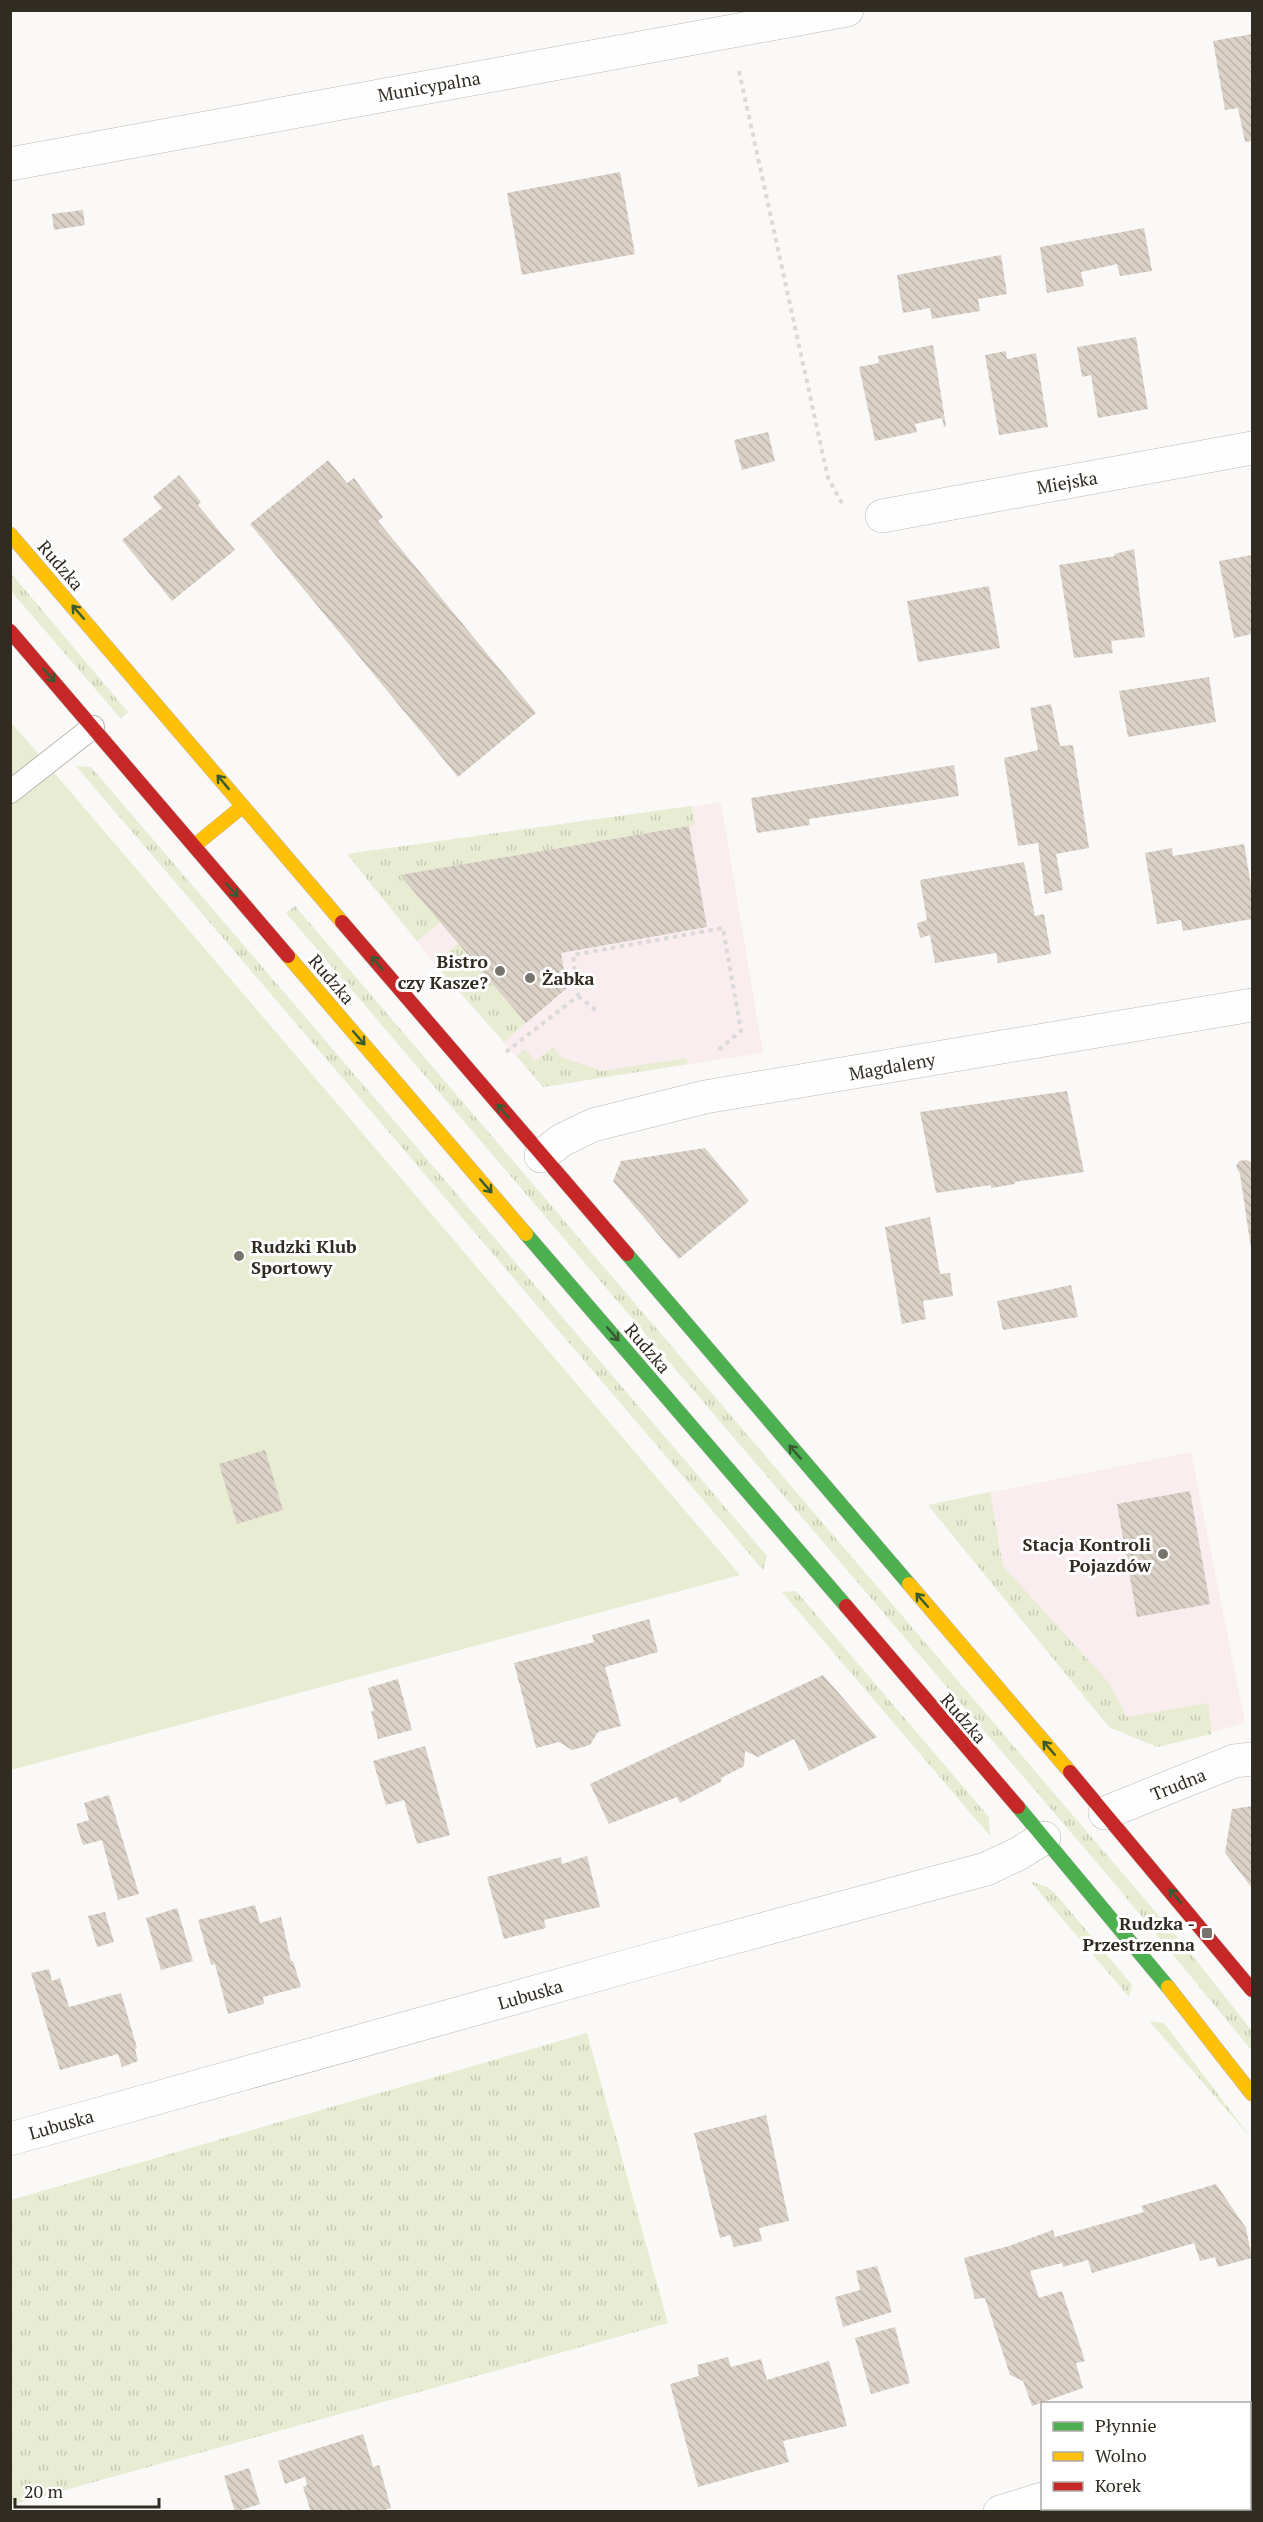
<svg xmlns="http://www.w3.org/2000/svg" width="1263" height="2522" font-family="'PT Serif',serif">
  <defs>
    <pattern id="grass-tufts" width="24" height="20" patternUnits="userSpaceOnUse" patternTransform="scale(1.5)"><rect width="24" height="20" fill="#e7ecd2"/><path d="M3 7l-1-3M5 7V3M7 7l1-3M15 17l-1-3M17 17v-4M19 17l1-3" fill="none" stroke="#c7cbb4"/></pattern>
    <pattern id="building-back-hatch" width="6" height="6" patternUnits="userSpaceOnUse" patternTransform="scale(1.5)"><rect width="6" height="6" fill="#dad1c7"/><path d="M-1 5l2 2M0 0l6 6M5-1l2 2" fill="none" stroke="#bcb4ab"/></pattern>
  </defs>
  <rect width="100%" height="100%" fill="#fbf9f7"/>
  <path fill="#f9edf0" d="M 721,802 L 763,1053 L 543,1087 L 434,963 L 347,854 Z
    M 1191,1452 L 1245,1723 L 1157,1747 L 1109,1727 L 928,1505 Z"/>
  <path fill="url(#grass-tufts)" d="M 11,573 L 128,712 L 121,719 L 11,591 Z
    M 76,766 L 91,767 L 767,1556 L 763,1570 Z
    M 691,806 L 695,824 L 689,826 L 401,875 L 441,922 L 417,941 L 347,854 Z
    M 295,906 L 1189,1951 L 1252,2031 L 1252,2051 L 1115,1884 L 286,913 Z
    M 459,943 L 526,1023 L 504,1042 L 434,963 Z
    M 553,1047 L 561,1057 L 602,1071 L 686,1058 L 688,1064 L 543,1087 L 517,1056 L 525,1049 L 535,1061 Z
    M 990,1492 L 1003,1566 L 1109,1683 L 1127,1717 L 1208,1703 L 1212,1734 L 1157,1747 L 1109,1727 L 928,1505 Z
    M 796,1591 L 989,1817 L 990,1836 L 782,1592 Z
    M 1030,1881 L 1047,1887 L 1054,1892 L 1132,1985 L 1129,1997 Z
    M 1149,2021 L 1164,2023 L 1252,2139 Z
    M 587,2033 L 668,2323 L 11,2505 L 11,2200 Z"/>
  <path fill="#e7ecd2" d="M 10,721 L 740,1575 L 11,1770 Z"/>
  <path fill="url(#building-back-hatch)" d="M 1252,34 L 1252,141 L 1245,142 L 1238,108 L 1225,110 L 1213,41 Z
    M 620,172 L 635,254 L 522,275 L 507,193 Z
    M 83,210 L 85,225 L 54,230 L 52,214 Z
    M 1144,228 L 1152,271 L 1120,276 L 1117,264 L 1081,272 L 1084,286 L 1047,293 L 1040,247 Z
    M 1001,255 L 1007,294 L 978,299 L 980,311 L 932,319 L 930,308 L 903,313 L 897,275 Z
    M 1136,337 L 1148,409 L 1098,418 L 1091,375 L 1082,377 L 1077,347 Z
    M 933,345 L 946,426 L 944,427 L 942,418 L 915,424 L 917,432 L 875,441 L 859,367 L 879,363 L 878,356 Z
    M 1006,351 L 1007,359 L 1036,353 L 1048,427 L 999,435 L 985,355 Z
    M 768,432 L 775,461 L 742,470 L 734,440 Z
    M 328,460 L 347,483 L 354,478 L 383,517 L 378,521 L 536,713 L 458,777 L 250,524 Z
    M 179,475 L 201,502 L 198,505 L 235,550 L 172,601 L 122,540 L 162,508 L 153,497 Z
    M 1134,549 L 1145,637 L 1111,641 L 1113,653 L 1074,658 L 1059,565 L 1115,556 L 1114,554 Z
    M 1252,555 L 1252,634 L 1234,638 L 1219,561 Z
    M 989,586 L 1000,648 L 918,662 L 907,601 Z
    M 1209,677 L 1216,722 L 1128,737 L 1119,691 Z
    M 1051,704 L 1060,746 L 1073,745 L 1089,848 L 1056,854 L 1063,890 L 1045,894 L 1038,843 L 1018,846 L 1004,758 L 1038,750 L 1030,708 Z
    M 954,765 L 959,796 L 809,819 L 810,825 L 757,833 L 751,798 Z
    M 689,826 L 707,927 L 561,953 L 567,988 L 526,1023 L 400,875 Z
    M 1244,844 L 1252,891 L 1252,919 L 1183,931 L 1181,920 L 1157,924 L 1145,853 L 1172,848 L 1173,856 Z
    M 1024,862 L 1035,916 L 1044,914 L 1051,954 L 998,963 L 996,953 L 935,963 L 930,935 L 920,938 L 917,923 L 927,920 L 920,880 Z
    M 1067,1091 L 1084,1172 L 1015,1182 L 1015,1184 L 991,1188 L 991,1185 L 936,1193 L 920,1112 Z
    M 705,1148 L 749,1201 L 679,1259 L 613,1181 L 621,1161 Z
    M 1246,1160 L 1252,1162 L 1251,1249 L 1240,1174 L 1236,1166 L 1239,1161 Z
    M 930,1217 L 940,1274 L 950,1273 L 953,1296 L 923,1301 L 926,1319 L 902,1324 L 885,1227 Z
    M 1071,1285 L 1078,1317 L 1003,1330 L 997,1301 Z
    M 265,1450 L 283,1510 L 237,1524 L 219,1464 Z
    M 1190,1491 L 1210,1604 L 1137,1617 L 1117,1504 Z
    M 649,1619 L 658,1652 L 605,1667 L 621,1726 L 598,1732 L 590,1745 L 572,1750 L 559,1742 L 536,1748 L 514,1663 L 594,1642 L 592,1635 Z
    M 823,1675 L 877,1737 L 809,1771 L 794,1739 L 758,1757 L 745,1751 L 744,1766 L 721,1778 L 722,1781 L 680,1803 L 677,1797 L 609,1824 L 590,1784 Z
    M 398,1679 L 412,1730 L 378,1739 L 371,1711 L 374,1711 L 368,1688 Z
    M 425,1746 L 450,1835 L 417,1844 L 404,1800 L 386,1805 L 373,1761 Z
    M 109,1795 L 139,1894 L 118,1900 L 102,1840 L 83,1845 L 76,1824 L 89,1820 L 84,1803 Z
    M 1252,1806 L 1252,1888 L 1225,1853 L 1232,1809 Z
    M 587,1856 L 600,1907 L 544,1920 L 546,1928 L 504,1939 L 487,1877 L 561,1857 L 562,1864 Z
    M 255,1905 L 260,1923 L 281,1917 L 291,1961 L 293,1961 L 301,1987 L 263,1997 L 264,2004 L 228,2014 L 215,1964 L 211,1965 L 198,1920 Z
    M 177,1908 L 193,1961 L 161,1970 L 146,1918 Z
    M 105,1912 L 114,1942 L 97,1947 L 88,1916 Z
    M 49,1969 L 52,1981 L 60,1978 L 69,2007 L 121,1993 L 137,2048 L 135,2049 L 138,2061 L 122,2067 L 118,2054 L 60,2070 L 31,1973 Z
    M 766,2115 L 789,2221 L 759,2228 L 762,2241 L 734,2247 L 730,2235 L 720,2238 L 694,2133 Z
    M 1216,2184 L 1246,2228 L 1252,2258 L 1218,2267 L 1215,2257 L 1200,2261 L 1194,2243 L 1092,2273 L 1088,2260 L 1063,2267 L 1062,2263 L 1030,2271 L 1039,2298 L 1062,2291 L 1085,2361 L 1076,2363 L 1083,2388 L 1032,2406 L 1023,2381 L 1010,2375 L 985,2298 L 975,2299 L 964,2258 L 1009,2246 L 1053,2230 L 1055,2237 L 1144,2212 L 1141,2206 Z
    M 877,2266 L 892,2312 L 843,2327 L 835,2297 L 860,2290 L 856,2271 Z
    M 895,2327 L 910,2383 L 871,2394 L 855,2338 Z
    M 728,2357 L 731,2367 L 761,2359 L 767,2380 L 829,2361 L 847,2426 L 783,2441 L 789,2462 L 698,2487 L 670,2384 L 699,2376 L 697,2365 Z
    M 363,2434 L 373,2467 L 379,2465 L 391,2508 L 378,2512 L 311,2512 L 303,2487 L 307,2485 L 305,2477 L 285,2484 L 278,2461 Z
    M 249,2468 L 260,2504 L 235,2512 L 224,2476 Z"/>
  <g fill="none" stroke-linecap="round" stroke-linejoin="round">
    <g stroke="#bbb8b3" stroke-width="24">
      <path id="lane" d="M 10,792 L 93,727"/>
    </g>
    <g stroke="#bbb8b3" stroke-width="34">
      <path id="street" d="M 10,164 L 847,10
        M 882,516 L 1252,448
        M 541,1156 L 562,1140 L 593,1125 L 705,1097 L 1252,1005
        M 1105,1813 L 1234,1761 L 1252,1759
        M 10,2139 L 657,1958 L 986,1869 L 1018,1854 L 1044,1838
        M 1250,2440 L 1252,2439
        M 1000,2512 L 1042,2499"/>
    </g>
    <g stroke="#bbb8b3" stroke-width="15">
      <path id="fast" d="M 526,1234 L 846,1606
        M 627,1254 L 909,1584
        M 1018,1807 L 1168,1987"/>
    </g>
    <g stroke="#bbb8b3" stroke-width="15">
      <path id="slow" d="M 10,534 L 342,922
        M 194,846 L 243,806
        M 288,956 L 526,1234
        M 909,1584 L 1070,1772
        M 1168,1987 L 1252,2094"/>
    </g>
    <g stroke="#bbb8b3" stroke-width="15">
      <path id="jam" d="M 10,631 L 288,956
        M 342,922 L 627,1254
        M 846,1606 L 1018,1807
        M 1070,1772 L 1252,1990"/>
    </g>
    <path stroke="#dbdad9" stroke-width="4" stroke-dasharray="4.5 4.5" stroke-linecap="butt" d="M 739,71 L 828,478 L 842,503
      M 578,996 L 597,1011
      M 506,1052 L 578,996 L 573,955 L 723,928 L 741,1031 L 716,1052"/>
    <use href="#lane" stroke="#fefefe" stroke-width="22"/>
    <use href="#street" stroke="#fefefe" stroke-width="33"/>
    <use href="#fast" stroke="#4caf50" stroke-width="14"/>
    <use href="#slow" stroke="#ffc107" stroke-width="14"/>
    <use href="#jam" stroke="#c62828" stroke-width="14"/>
  </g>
  <defs><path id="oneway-shaft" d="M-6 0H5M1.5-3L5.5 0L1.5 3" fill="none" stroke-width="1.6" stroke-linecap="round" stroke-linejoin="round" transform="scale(1.5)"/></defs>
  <g stroke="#3a5a32">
    <use href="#oneway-shaft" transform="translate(78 612) rotate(-131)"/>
    <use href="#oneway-shaft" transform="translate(49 675) rotate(49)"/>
    <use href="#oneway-shaft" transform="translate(223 782) rotate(-130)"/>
    <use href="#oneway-shaft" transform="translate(232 890) rotate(49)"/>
    <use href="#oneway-shaft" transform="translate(377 963) rotate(-130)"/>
    <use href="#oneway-shaft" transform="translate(359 1038) rotate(49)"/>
    <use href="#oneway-shaft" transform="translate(503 1111) rotate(-130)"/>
    <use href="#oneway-shaft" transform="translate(486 1186) rotate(49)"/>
    <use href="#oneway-shaft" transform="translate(613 1334) rotate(49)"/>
    <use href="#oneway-shaft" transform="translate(795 1452) rotate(-131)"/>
    <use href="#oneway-shaft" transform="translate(922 1600) rotate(-131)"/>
    <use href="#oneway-shaft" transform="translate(1049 1748) rotate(-131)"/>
    <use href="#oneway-shaft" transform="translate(1175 1896) rotate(-130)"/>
  </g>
  <g fill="#78746d" stroke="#fff" stroke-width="2">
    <circle cx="500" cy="971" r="6"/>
    <circle cx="530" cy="978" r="6"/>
    <circle cx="239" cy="1256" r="6"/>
    <circle cx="1163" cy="1554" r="6"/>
    <rect x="1201" y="1927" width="12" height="12" rx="3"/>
  </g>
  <g text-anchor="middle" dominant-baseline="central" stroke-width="6" stroke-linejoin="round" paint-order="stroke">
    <g font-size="18" fill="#312c22" stroke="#fff">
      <text transform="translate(429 86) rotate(-10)">Municypalna</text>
      <text transform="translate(1067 482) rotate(-10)">Miejska</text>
      <text transform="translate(61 565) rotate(49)">Rudzka</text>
      <text transform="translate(332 979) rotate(49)">Rudzka</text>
      <text transform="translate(892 1066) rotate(-10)">Magdaleny</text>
      <text transform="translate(648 1348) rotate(49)">Rudzka</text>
      <text transform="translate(964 1718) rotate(49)">Rudzka</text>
      <text transform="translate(1178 1784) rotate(-22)">Trudna</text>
      <text transform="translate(530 1994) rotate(-16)">Lubuska</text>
      <text transform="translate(61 2124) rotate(-16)">Lubuska</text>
    </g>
    <g font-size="18" font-weight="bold" fill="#312c22" stroke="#fff" text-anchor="end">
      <text x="488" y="961">Bistro<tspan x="488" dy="21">czy Kasze?</tspan></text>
      <text x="542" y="978" text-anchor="start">Żabka</text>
      <text x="251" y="1246" text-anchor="start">Rudzki Klub<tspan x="251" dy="21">Sportowy</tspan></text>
      <text x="1151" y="1544">Stacja Kontroli<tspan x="1151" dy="21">Pojazdów</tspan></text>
      <text x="1195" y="1923">Rudzka -<tspan x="1195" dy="21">Przestrzenna</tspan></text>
    </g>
  </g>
  <rect width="1263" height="2522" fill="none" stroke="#312c22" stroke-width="24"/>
  <rect x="1041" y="2402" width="210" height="108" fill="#ffffff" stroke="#adaba7" stroke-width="1.5"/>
  <rect x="1053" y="2422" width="30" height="9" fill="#4caf50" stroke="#adaba7" stroke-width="1.5"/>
  <text x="1095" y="2432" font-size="18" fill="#312c22">Płynnie</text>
  <rect x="1053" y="2452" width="30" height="9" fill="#ffc107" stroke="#adaba7" stroke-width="1.5"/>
  <text x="1095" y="2462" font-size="18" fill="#312c22">Wolno</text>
  <rect x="1053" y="2482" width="30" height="9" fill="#c62828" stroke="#adaba7" stroke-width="1.5"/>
  <text x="1095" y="2492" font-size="18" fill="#312c22">Korek</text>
  <path d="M15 2498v9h144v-9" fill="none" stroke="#312c22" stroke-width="3"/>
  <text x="24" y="2498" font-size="18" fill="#312c22" stroke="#ffffff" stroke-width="4.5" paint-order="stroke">20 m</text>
</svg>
